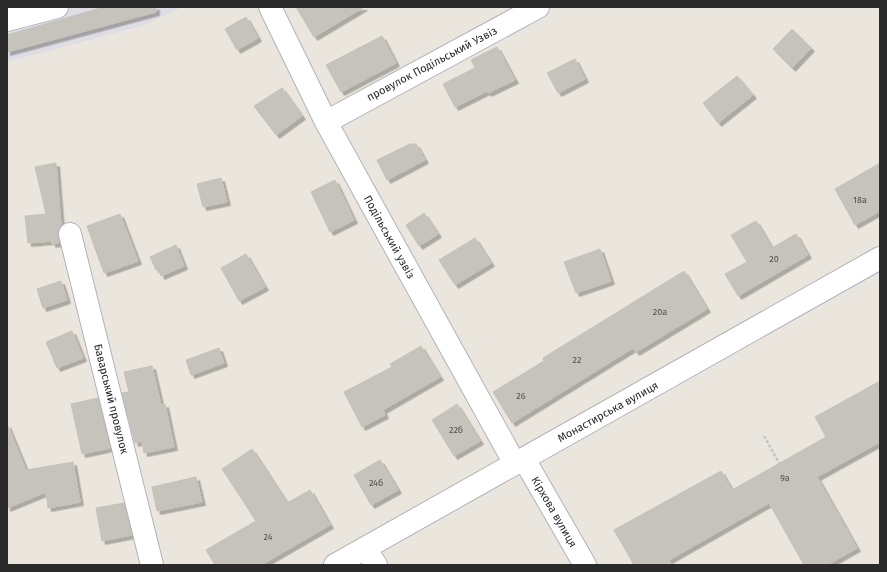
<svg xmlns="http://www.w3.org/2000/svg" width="887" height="572" font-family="'Fira Sans',sans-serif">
  <defs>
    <filter id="shadow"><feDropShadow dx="3.5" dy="3.5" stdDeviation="0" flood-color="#0004"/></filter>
  </defs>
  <rect width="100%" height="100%" fill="#ebe6dd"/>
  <path fill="#dfdde4" d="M 7,7 L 182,7 L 145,25 L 7,62 Z"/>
  <path fill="#c6c3bc" stroke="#c6c2b7" filter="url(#shadow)" d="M 104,7 L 156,7 L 156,12 L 7,52 L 7,35 Z
    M 296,7 L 364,7 L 314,37 Z
    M 246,17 L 258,38 L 237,50 L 225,29 Z
    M 792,29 L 811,48 L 792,68 L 773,49 Z
    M 382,36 L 396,63 L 341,92 L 326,65 Z
    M 497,47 L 515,80 L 488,93 L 487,91 L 455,107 L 443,84 L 475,68 L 471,60 Z
    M 575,59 L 585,79 L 558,93 L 547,73 Z
    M 737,76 L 753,95 L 718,123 L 703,103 Z
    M 282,88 L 302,116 L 276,135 L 254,106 Z
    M 410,144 L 416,144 L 425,160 L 387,180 L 377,160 Z
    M 56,163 L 61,226 L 58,231 L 59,243 L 52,244 L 52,241 L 28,243 L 25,216 L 46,214 L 35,167 Z
    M 880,163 L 880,211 L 855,225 L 835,189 Z
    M 221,178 L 227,202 L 203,207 L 197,184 Z
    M 335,180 L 354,220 L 330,232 L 311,192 Z
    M 424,213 L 438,234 L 419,246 L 406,225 Z
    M 120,214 L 138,261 L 104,273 L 87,226 Z
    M 756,221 L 772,248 L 796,234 L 808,255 L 738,296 L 725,274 L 747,262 L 731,235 Z
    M 475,238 L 491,263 L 455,285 L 439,260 Z
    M 176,245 L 184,266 L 161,276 L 159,269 L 156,270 L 150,257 Z
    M 600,249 L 611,281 L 576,293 L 564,262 Z
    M 246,254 L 265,287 L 239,301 L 221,268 Z
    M 684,271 L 707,309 L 636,352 L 633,348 L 512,423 L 493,392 L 544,361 L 543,358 Z
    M 61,281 L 67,300 L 43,308 L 37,289 Z
    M 72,331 L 83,358 L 57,368 L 46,342 Z
    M 421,346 L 440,377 L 383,410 L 385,415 L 362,427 L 344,392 L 392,367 L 390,364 Z
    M 219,348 L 224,363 L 191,375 L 186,360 Z
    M 152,366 L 161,405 L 165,404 L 174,447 L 144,453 L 142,441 L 135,443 L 122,393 L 129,392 L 124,372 Z
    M 880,381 L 880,442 L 817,477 L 857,548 L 827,565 L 804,565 L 769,503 L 669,560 L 672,565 L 634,565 L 614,530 L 721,471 L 732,490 L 826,437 L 815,417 Z
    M 98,398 L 110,448 L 82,454 L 71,404 Z
    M 457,404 L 480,441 L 454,456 L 432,420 Z
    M 7,424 L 26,470 L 73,462 L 80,502 L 48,508 L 46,492 L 7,508 Z
    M 252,449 L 287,503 L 310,490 L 330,525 L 261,565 L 215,565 L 206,550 L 256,521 L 222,469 Z
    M 380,460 L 398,490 L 371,505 L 354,475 Z
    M 196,477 L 202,502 L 157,511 L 152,487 Z
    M 124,503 L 132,535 L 102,541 L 96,508 Z"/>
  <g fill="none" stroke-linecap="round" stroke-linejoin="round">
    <g stroke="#b0b2bc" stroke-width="24">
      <path id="minor" d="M 270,7 L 326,122 L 515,464
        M 7,20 L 57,7
        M 326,122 L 538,7
        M 70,234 L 152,565
        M 524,459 L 585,565
        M 365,548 L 376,565
        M 335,565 L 880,258"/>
    </g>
    <path stroke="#c3c3c3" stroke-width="2.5" stroke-dasharray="3 2" stroke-linecap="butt" d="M 764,436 L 779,463"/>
    <use href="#minor" stroke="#fff" stroke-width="22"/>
  </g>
  <g text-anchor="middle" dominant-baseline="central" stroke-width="4" stroke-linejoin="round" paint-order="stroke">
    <g font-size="9" fill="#51504e">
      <text x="860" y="200">18а</text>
      <text x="774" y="259">20</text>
      <text x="660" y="312">20а</text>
      <text x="577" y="360">22</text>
      <text x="521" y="396">26</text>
      <text x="456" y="430">22б</text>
      <text x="785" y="478">9а</text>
      <text x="376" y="483">24б</text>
      <text x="268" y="537">24</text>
    </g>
    <g font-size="11" fill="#2a2a2a" stroke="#fff">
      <text transform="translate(432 64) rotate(-28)">провулок Подільський Узвіз</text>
      <text transform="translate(389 237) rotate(61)">Подільський узвіз</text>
      <text transform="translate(111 399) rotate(76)">Баварський провулок</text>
      <text transform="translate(608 412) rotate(-29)">Монастирська вулиця</text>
      <text transform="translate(554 512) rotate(60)">Кірхова вулиця</text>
    </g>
  </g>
  <rect width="887" height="572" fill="none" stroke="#2a2a2a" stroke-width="16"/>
</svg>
